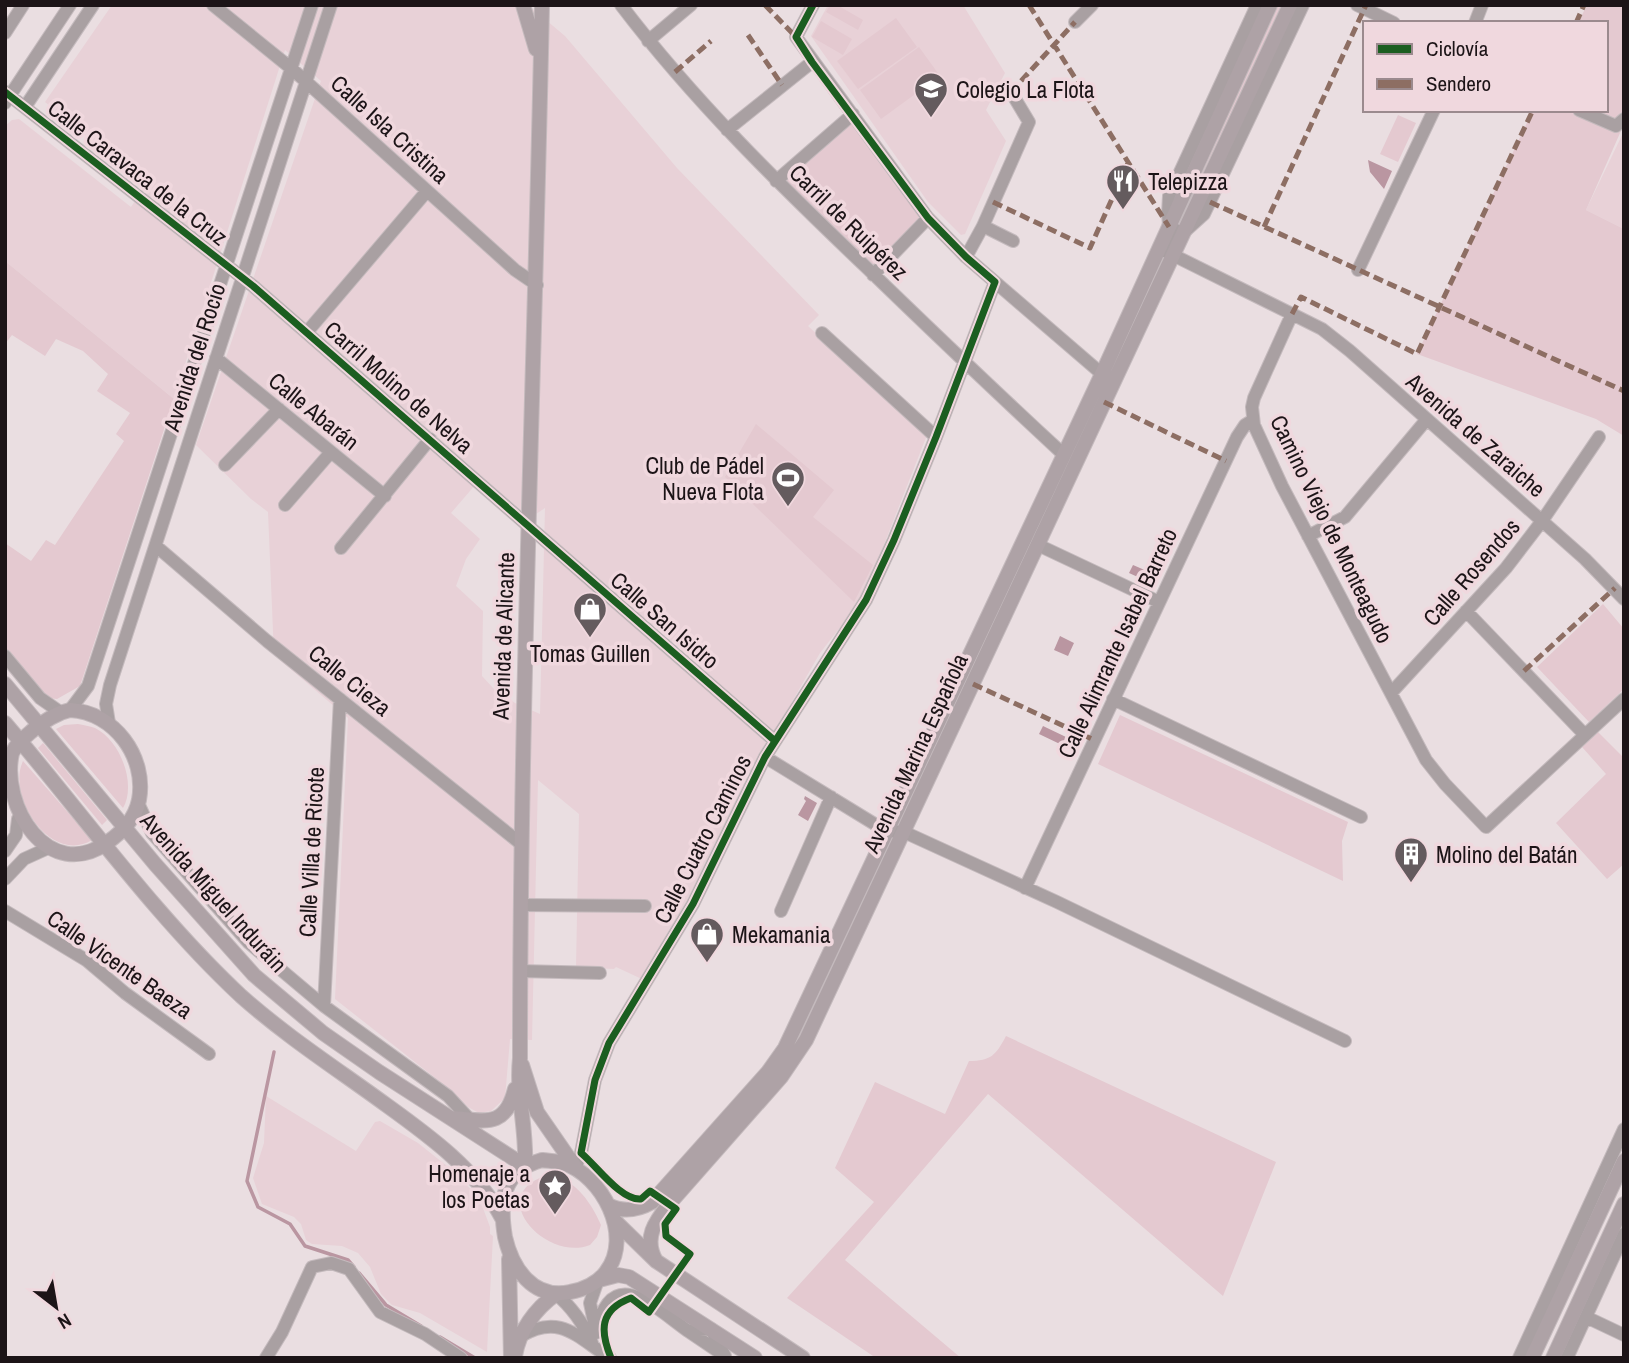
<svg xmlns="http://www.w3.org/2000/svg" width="1629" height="1363" font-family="'Archivo Narrow',sans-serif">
  <rect width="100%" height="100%" fill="#eadee1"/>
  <path fill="#e8d1d7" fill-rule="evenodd" d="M 112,5 L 528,5 L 565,36 L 677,168 L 819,315 L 808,326 L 927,435 L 863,598 L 820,653 L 766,747 L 687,906 L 644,980 L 616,967 L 614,969 L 576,967 L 579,814 L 538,780 L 532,1040 L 510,1039 L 505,1098 L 491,1111 L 479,1113 L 468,1107 L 448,1088 L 335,999 L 348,718 L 274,655 L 268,512 L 251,499 L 196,445 L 321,81 L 285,50 L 174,399 L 5,261 L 5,126 L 12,120 L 19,119 L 131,207 L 145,186 L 45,102 ZM 476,484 L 521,524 L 545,508 L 540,714 L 515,703 L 494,689 L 482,676 L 483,611 L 456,586 L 466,559 L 480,539 L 451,513 Z
    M 828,5 L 963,5 L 1005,73 L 986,110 L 1006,141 L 965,234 L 961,235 L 928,202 L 811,36 Z
    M 1624,131 L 1624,229 L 1586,210 Z
    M 266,1096 L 356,1151 L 375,1122 L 380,1121 L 418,1143 L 457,1174 L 480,1200 L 490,1227 L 490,1234 L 493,1236 L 487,1352 L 420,1313 L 392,1305 L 381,1294 L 370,1267 L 358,1253 L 342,1246 L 312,1244 L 306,1240 L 301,1224 L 294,1217 L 262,1204 L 253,1178 L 264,1143 Z"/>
  <path fill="#e4c9d0" d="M 830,5 L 837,5 L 863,20 L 858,30 L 826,12 Z
    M 1276,5 L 1284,5 L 1201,181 L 1195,179 Z
    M 1587,5 L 1624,5 L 1624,124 L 1586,210 L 1624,229 L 1624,436 L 1596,419 L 1417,354 L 1533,110 L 1606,110 L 1606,23 L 1578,23 Z
    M 896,18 L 917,47 L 858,89 L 837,61 Z
    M 821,21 L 852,39 L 843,55 L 812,37 Z
    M 919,47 L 940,76 L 881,119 L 860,90 Z
    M 853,114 L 928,218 L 873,275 L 776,181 Z
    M 1398,115 L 1416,123 L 1398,162 L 1380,154 Z
    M 5,261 L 174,399 L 80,686 L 57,699 L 47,698 L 5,647 L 5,543 L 31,561 L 46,540 L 55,545 L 124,441 L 116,434 L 130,413 L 97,391 L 108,374 L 83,351 L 56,339 L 45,356 L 12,335 L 5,344 Z
    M 756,424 L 834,490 L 813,517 L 873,565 L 854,602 L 725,477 Z
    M 1603,604 L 1624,629 L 1624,689 L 1589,722 L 1537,667 Z
    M 1120,715 L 1348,822 L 1342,841 L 1343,881 L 1098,764 Z
    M 78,724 C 83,725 90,726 95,728 C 120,740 137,784 123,808 L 56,729 L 64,725 Z
    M 1598,732 L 1624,758 L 1624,864 L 1607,879 L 1556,823 L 1606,774 L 1582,747 Z
    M 43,743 L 107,820 L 102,825 L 38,748 Z
    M 23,761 L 92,840 C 51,865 6,797 23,761 Z
    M 1006,1036 L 1276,1162 L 1223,1296 L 988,1094 L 845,1260 L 961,1358 L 876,1358 L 787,1298 L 874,1202 L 835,1168 L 875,1082 L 945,1114 L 969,1061 C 991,1061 996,1055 1006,1036 Z
    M 553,1174 C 577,1183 591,1202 601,1225 L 597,1237 L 590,1245 C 544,1263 480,1190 553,1174 Z"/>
  <path fill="#ba96a1" d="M 1368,160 L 1392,171 L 1384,189 L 1370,172 Z
    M 1151,562 L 1160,566 L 1151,583 L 1129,573 L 1133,565 L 1147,571 Z
    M 1060,636 L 1074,643 L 1068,656 L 1054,650 Z
    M 1043,726 L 1066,737 L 1062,745 L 1039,734 Z
    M 805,796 L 817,803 L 808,821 L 798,815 L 806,801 L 804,799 Z"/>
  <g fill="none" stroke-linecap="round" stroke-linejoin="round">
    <path stroke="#ba96a1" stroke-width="3.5" d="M 274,1052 L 247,1181 L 258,1207 L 290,1224 L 305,1246 L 348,1260 L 354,1267
      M 359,1273 L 386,1305 L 421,1326
      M 440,1337 L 475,1358"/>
    <g stroke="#c4babd" stroke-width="14">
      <path id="minor" d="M 213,5 L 292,69 L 515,270 L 537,285
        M 621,5 C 694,101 780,185 867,268 C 932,331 997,393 1063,454
        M 813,5 L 796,37 L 928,218 L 966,257 L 1102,374 L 1110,378
        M 1357,5 L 1394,23
        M 1075,22 L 1092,5
        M 1475,23 L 1482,5
        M 5,33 L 23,5
        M 648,41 L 691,5
        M 5,92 L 253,286 L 775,741
        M 5,103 L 70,5
        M 25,107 L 93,5
        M 1579,110 L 1616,126 L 1624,119
        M 727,130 L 812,62
        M 776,181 L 853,114
        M 983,226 L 1013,241
        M 1169,227 L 1183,233 L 1204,214 L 1303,5
        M 1165,251 L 1292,314 L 1254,398 L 1252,407 L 1254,425 L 1282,486 L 1426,760 L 1445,784 L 1486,827 L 1624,699
        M 1172,255 L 1168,214 L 1169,196 L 1257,5
        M 966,257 L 983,226 L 1029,122 L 1011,92
        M 1358,270 L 1434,110
        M 873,275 L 928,218
        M 1292,314 L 1322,329 L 1350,351 L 1585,559 L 1624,599
        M 307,332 L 427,191
        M 822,333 L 936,437
        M 216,358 L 385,496
        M 225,465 L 279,409
        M 285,505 L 331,452
        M 1308,536 L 1345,517 L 1427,419
        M 1038,545 L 1159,602
        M 156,546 L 267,641 L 520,843
        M 341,548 L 430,439
        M 1466,611 L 1585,735
        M 5,656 L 40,698 L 60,712
        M 1391,693 L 1506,568 L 1542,521 L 1599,437
        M 1113,699 L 1361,817
        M 70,710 L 88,686 L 312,5
        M 109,723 L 106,704 L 110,685 L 331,5
        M 765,757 L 886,831 L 904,832 L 1057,902 L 1345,1041
        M 138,803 L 152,833 L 249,943 L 324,1006 L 448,1096 L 473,1123
        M 5,851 L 16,835 L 18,819
        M 5,879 L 24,859 L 46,849
        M 1025,888 L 1237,437 L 1245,425 L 1253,420
        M 520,905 L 645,906
        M 5,911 L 86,960 L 125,993 L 209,1054
        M 781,911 L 831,797
        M 520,971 L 600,973
        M 324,1006 L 340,699
        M 575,1169 L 581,1153 L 595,1080 L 609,1043 L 693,904 L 765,757 L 866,600 L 894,540 L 936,437 L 995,282
        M 556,1294 C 573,1308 583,1323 592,1343
        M 1586,1317 L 1624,1335
        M 595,1327 L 590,1303 L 598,1280
        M 688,1331 L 722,1354
        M 596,1333 C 611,1262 653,1306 688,1331 L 711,1329 L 725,1356
        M 521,1336 C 560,1313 577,1337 610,1358
        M 266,1358 L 282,1332 L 312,1267 L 331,1263 L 349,1269 L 380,1312 L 425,1334 L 461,1358
        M 1519,1358 L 1624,1129
        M 1567,1358 L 1624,1234"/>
    </g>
    <g stroke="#c4babd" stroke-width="16">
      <path id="major" d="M 523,5 L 536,49
        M 5,684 L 155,864 L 254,975 L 323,1033 L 379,1072 L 525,1166
        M 70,710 C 114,712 147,757 139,800 C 135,819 123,831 108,842 C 48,885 0,805 12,753 C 17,743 25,737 33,730 C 45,721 56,713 70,710 Z
        M 5,723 C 82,813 155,916 241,996 C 286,1036 337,1069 385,1104 C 428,1135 477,1170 502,1218
        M 522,1065 L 537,1112 L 575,1167
        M 452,1118 C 483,1120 505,1130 515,1089
        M 542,1160 C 549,1161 556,1161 563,1163 C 602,1175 634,1236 606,1272 C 598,1283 583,1290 570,1292 C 533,1300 512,1268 505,1237 C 499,1201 502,1171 542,1160 Z
        M 525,1166 C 527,1129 516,1096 520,1058 C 520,707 535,356 542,5
        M 608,1205 C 624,1213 638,1210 652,1202 L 768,1072 L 785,1048 L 1102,374 L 1270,5
        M 616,1222 L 656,1261 L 803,1358
        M 509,1259 L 511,1358
        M 656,1261 C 643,1238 655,1222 669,1204 L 781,1077 L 806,1040 L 1290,5
        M 599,1280 L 618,1275 L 629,1277 L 755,1358
        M 515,1356 C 519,1331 535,1309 556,1294
        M 1532,1358 L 1624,1161
        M 1553,1358 L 1624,1204"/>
    </g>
    <use href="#minor" stroke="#a9a0a2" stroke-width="12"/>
    <use href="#major" stroke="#aea2a6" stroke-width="14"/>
    <path stroke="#8d6e63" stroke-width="5" stroke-dasharray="10 5" stroke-linecap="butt" d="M 765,5 L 796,37
      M 1029,5 L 1169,227
      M 1576,23 L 1584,5
      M 748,35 L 782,85
      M 675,72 L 711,41
      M 1011,92 L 1075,22
      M 993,202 L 1090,248 L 1128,163
      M 1210,202 L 1624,391
      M 1264,227 L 1366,5
      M 1292,314 L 1301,297 L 1417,354 L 1533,110
      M 1104,402 L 1226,461
      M 1524,671 L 1615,588
      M 973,684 L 1094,740"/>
    <g stroke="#f0d8de" stroke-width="11">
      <path id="cycleway" d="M 5,92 L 253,286 L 775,741
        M 611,1358 C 600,1331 599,1310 631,1298 L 649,1312 L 690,1254 L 666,1236 L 665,1224 L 676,1209 L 650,1191 L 641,1199 C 621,1201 596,1165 581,1153 L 595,1080 L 609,1043 L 693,904 L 765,757 L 866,600 L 894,540 L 936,437 L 995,282 L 966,257 L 928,218 L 812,62 L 796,37 L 813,5"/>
    </g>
    <use href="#cycleway" stroke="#1b5e20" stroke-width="7"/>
  </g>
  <defs>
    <g id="school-pin" transform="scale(1.75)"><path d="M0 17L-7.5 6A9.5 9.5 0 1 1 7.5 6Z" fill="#645b5e" stroke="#f0d8de"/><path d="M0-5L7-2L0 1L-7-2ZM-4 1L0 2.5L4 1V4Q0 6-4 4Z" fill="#fff"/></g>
    <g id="restaurant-pin" transform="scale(1.75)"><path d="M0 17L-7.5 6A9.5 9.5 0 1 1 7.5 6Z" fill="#645b5e" stroke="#f0d8de"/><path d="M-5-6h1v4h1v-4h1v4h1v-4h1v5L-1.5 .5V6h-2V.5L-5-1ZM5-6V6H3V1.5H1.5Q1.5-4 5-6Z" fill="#fff"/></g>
    <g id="stadium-pin" transform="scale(1.75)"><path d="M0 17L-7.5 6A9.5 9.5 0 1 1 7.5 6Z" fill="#645b5e" stroke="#f0d8de"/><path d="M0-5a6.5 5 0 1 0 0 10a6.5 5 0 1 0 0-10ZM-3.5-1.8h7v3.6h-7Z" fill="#fff"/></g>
    <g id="shop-pin" transform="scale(1.75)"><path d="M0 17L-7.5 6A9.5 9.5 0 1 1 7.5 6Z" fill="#645b5e" stroke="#f0d8de"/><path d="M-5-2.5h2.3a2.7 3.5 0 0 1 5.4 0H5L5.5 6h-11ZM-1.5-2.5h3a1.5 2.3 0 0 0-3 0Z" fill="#fff"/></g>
    <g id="building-pin" transform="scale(1.75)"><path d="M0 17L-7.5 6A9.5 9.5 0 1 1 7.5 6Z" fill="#645b5e" stroke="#f0d8de"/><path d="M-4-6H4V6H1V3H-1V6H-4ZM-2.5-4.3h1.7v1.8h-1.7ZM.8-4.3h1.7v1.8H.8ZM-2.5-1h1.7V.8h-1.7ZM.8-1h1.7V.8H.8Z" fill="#fff"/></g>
    <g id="sight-pin" transform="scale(1.75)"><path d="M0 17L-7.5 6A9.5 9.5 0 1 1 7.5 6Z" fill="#645b5e" stroke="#f0d8de"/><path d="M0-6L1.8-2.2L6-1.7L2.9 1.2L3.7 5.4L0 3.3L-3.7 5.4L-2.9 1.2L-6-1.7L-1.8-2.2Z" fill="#fff"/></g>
  </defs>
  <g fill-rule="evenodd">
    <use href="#school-pin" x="931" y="89"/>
    <use href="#restaurant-pin" x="1123" y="181"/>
    <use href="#stadium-pin" x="788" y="478"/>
    <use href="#shop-pin" x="590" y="609"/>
    <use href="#building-pin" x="1411" y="854"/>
    <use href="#shop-pin" x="707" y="934"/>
    <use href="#sight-pin" x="555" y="1186"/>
  </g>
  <g text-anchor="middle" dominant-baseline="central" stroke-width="7" stroke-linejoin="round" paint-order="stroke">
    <g font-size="23" fill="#1c1417" stroke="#f0d8de" text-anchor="start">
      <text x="956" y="89">Colegio La Flota</text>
      <text x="1148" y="181">Telepizza</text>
      <text x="764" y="465" text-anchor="end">Club de Pádel<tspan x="764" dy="26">Nueva Flota</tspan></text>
      <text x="590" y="653" text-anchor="middle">Tomas Guillen</text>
      <text x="1436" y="854">Molino del Batán</text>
      <text x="732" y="934">Mekamania</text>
      <text x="530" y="1173" text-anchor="end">Homenaje a<tspan x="530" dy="26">los Poetas</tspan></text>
    </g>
    <g font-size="23" fill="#1c1417" stroke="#f0d8de">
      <text transform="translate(390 129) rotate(42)">Calle Isla Cristina</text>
      <text transform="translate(138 172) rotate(38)">Calle Caravaca de la Cruz</text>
      <text transform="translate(849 222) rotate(44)">Carril de Ruipérez</text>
      <text transform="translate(194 357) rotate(-72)">Avenida del Rocío</text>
      <text transform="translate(399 387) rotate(41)">Carril Molino de Nelva</text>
      <text transform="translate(314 411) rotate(39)">Calle Abarán</text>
      <text transform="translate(1476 435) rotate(41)">Avenida de Zaraiche</text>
      <text transform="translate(1332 529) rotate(64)">Camino Viejo de Monteagudo</text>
      <text transform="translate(1471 572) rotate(-49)">Calle Rosendos</text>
      <text transform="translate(665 620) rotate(41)">Calle San Isidro</text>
      <text transform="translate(503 636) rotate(-88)">Avenida de Alicante</text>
      <text transform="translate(1117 643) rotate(-65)">Calle Alimrante Isabel Barreto</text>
      <text transform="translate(350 680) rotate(39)">Calle Cieza</text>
      <text transform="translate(915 753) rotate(-65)">Avenida Marina Española</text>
      <text transform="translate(702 839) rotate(-63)">Calle Cuatro Caminos</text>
      <text transform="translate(311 852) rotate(-87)">Calle Villa de Ricote</text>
      <text transform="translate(214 892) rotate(48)">Avenida Miguel Induráin</text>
      <text transform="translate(120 964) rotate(35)">Calle Vicente Baeza</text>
    </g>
  </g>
  <rect width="1629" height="1363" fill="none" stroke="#1c1417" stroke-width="14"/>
  <rect x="1363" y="21" width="245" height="91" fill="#f0d8de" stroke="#9b8a8e" stroke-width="2"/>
  <rect x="1377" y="44" width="35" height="10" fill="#1b5e20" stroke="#9b8a8e" stroke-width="2"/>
  <text x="1426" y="56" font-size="21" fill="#1c1417">Ciclovía</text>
  <rect x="1377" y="79" width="35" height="10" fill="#8d6e63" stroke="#9b8a8e" stroke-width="2"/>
  <text x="1426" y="91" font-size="21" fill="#1c1417">Sendero</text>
  <g transform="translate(56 1307) rotate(149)" stroke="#f0d8de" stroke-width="5" paint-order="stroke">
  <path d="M0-5L12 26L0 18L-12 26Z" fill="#1c1417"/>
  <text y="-10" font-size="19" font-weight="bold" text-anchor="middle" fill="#1c1417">N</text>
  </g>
</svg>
